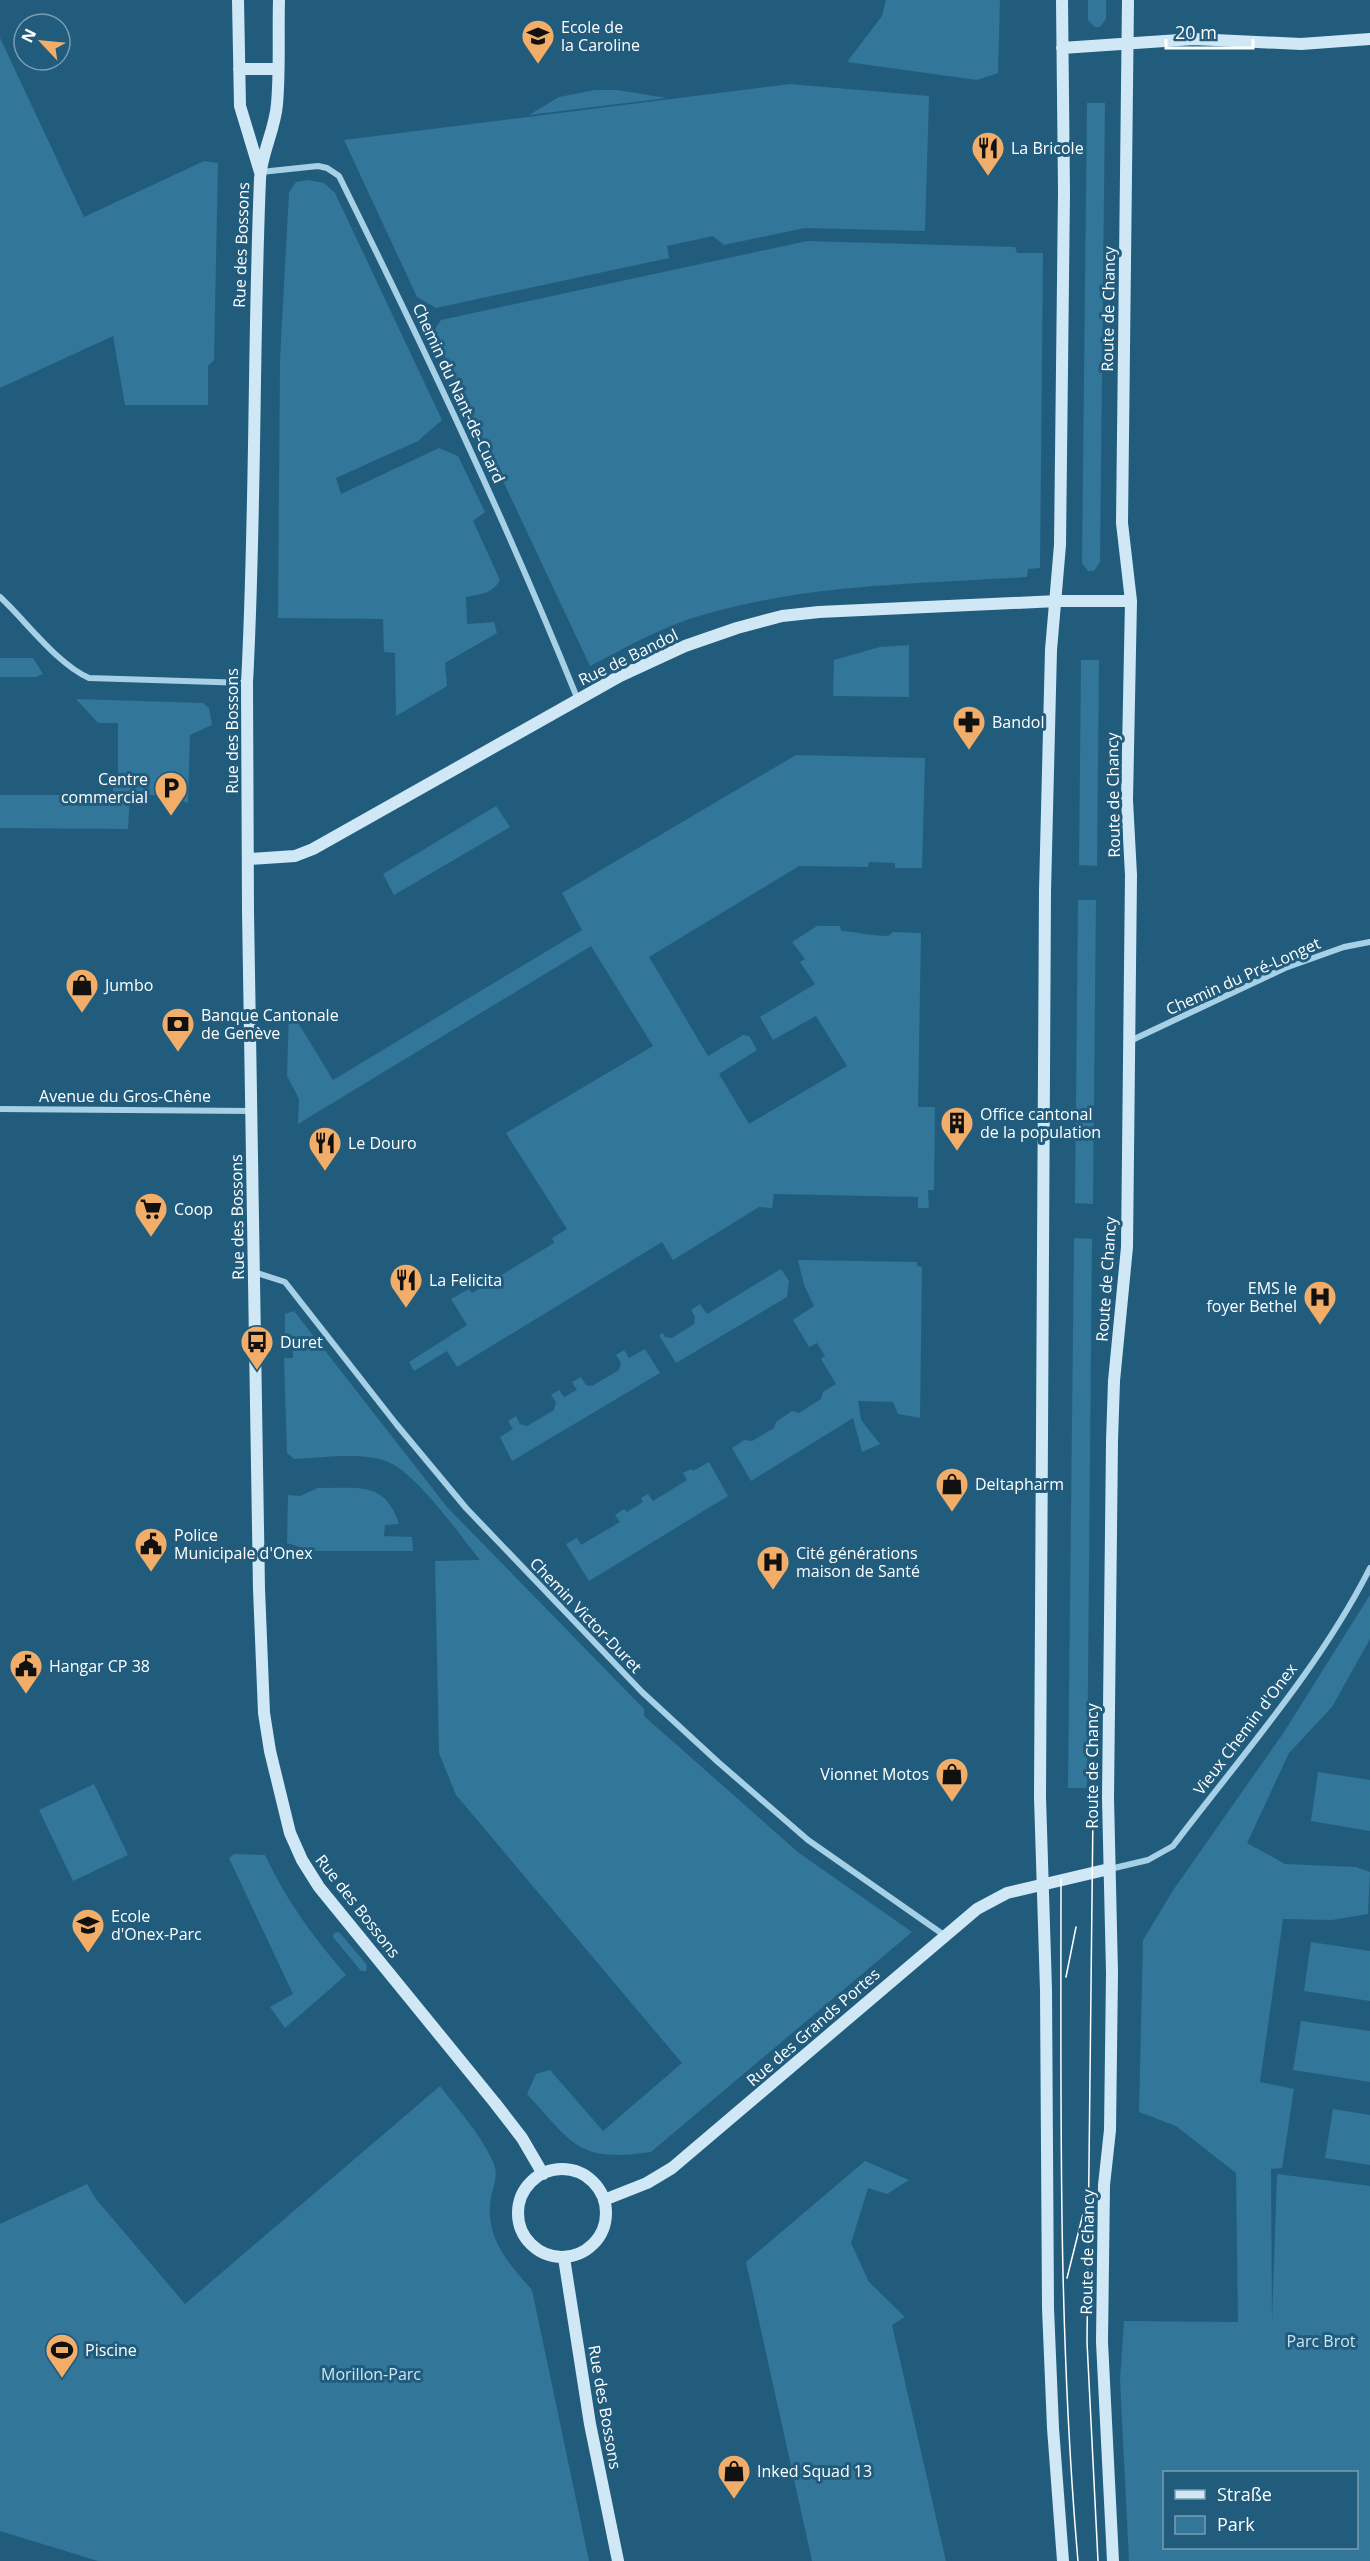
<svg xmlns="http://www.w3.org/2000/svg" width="1370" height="2561" font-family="'Open Sans',sans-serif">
  <rect width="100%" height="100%" fill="#225c7d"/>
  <path fill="#327699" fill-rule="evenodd" d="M 886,0 L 1000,0 L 998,73 L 977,80 L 847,62 L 882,16 Z
    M 1088,0 L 1106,0 L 1106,19 L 1100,27 L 1095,27 L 1088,20 Z
    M 0,38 L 84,217 L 204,161 L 218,163 L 214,360 L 208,366 L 208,405 L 125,405 L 113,336 L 0,388 Z
    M 790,84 L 929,96 L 925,231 L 805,228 L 724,245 L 713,236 L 667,246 L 669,258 L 436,308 L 417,297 L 344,140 Z
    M 595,90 L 617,90 L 667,98 L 529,115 L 559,97 Z
    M 1087,103 L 1105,103 L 1100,562 L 1094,571 L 1088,571 L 1082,563 Z
    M 308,180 L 324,183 L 335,193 L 442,420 L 418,441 L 336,478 L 341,494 L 439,448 L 458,456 L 485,512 L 473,521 L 500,580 C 492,594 481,594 466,597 L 467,624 L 494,622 L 497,633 L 445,663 L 447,686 L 396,716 L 395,653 L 384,652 L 383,619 L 278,618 L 280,360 L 289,192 L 296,182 Z
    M 807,241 L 1015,247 L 1017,253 L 1043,253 L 1040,568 L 1028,569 L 1027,577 C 920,584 810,584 706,614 C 665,625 627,647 590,666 L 433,332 L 441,320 Z
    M 909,645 L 909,697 L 833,696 L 834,660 L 880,647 Z
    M 0,658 L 33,658 L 43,674 L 36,677 L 0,677 Z
    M 1081,660 L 1099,660 L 1097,866 L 1079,865 Z
    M 76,699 L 203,703 L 209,708 L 212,725 L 190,735 L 188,803 L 161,795 L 130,795 L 128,829 L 0,828 L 0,795 L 113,795 L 113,782 L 118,781 L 118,723 L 98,723 Z
    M 796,755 L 925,758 L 922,868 L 895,868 L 895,863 L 869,862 L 868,867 L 799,866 L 649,957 L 708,1056 L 743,1035 L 749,1036 L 757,1050 L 719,1074 L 749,1124 L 847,1066 L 816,1016 L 773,1040 L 760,1017 L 815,984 L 800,962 L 805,959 L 792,942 L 817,926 L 840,926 L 841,931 C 858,932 872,936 888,936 L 893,932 L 921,933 L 918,1107 L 935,1107 L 934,1190 L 928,1190 L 929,1208 L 918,1208 L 918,1197 L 774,1194 L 772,1208 L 759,1207 L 673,1260 L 662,1242 L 457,1367 L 447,1351 L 414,1371 L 409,1362 L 467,1325 L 451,1299 L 469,1289 L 472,1293 L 554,1243 L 552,1238 L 567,1229 L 506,1133 L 653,1046 L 591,946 L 298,1124 L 299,1099 L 287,1076 L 289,1008 L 333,1080 L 582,930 L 562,893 Z
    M 496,806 L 510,827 L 394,895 L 383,874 Z
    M 1078,900 L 1096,900 L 1093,1204 L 1075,1203 Z
    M 1074,1238 L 1092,1239 L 1087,1788 L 1068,1788 Z
    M 798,1260 L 917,1262 L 917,1266 L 922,1267 L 920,1418 L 898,1414 L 893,1402 L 858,1401 L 861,1420 L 880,1444 L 862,1452 L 853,1418 L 751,1481 L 732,1448 L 744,1440 L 752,1441 L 774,1428 L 776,1422 L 792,1411 L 799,1413 L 821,1399 L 823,1392 L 836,1384 L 821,1359 L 825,1356 L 817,1343 L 809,1347 L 793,1320 L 814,1306 L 804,1285 Z
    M 781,1269 L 789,1281 L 787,1297 L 676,1363 L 659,1335 L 663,1333 L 665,1337 L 672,1338 L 694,1324 L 695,1317 L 691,1310 L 700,1304 L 707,1314 Z
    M 294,1311 L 447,1507 L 644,1709 L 644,1716 L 799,1853 L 912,1932 L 651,2152 C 578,2163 573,2144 527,2094 L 536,2074 L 550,2070 L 603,2131 L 682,2063 L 456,1795 L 439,1753 L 435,1561 L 480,1560 C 458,1533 416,1472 386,1461 C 359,1452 322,1458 294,1459 L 287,1453 L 284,1358 L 293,1358 L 293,1345 L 285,1345 L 285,1314 Z
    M 645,1349 L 660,1373 L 512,1461 L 500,1437 L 513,1429 L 508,1421 L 516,1416 L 520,1424 L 527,1426 L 554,1410 L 556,1402 L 551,1395 L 559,1390 L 564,1397 L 577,1390 L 572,1382 L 581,1377 L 586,1385 L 592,1386 L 619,1370 L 621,1363 L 616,1355 L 624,1350 L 629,1358 Z
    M 709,1462 L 728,1496 L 589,1581 L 566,1544 L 577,1538 L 581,1545 L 620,1522 L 615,1515 L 624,1509 L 627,1512 L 643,1502 L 641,1498 L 648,1494 L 653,1501 L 687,1480 L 683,1473 L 691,1469 L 693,1471 Z
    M 318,1488 C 357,1489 385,1480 399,1524 L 385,1525 L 384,1536 L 412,1537 L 413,1551 L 312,1551 L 287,1543 L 288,1495 L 300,1496 Z
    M 1370,1595 L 1370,1639 L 1332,1707 L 1289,1753 L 1247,1843 L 1285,1864 L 1356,1867 L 1370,1872 L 1368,1914 L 1332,1920 L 1283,1919 L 1260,2082 L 1294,2089 L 1282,2168 L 1271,2169 L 1272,2322 L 1277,2174 L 1370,2186 L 1370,2561 L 1129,2561 L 1120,2380 L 1124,2321 L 1238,2322 L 1236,2173 L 1176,2126 L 1139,2112 L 1143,1940 L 1174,1889 L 1284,1732 ZM 1164,2472 L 1356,2472 L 1356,2548 L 1164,2548 Z
    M 1318,1772 L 1370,1780 L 1370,1831 L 1311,1821 Z
    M 94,1784 L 128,1855 L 73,1881 L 39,1810 Z
    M 234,1854 L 265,1855 C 286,1900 313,1937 346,1975 L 285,2028 L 270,2007 L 293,1994 L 229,1858 Z
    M 339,1932 L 367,1965 L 366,1971 L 361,1971 L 333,1937 L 334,1933 Z
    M 1311,1942 L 1370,1951 L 1370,2001 L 1304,1991 Z
    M 1301,2021 L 1370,2031 L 1370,2082 L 1293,2070 Z
    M 440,2086 C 458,2110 481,2134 493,2162 C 499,2174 494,2185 491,2197 C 484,2237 508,2263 532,2290 L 589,2561 L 98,2561 L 0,2531 L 0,2224 L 87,2184 L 96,2199 L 185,2304 Z
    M 1333,2109 L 1370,2115 L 1370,2165 L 1325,2158 Z
    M 865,2161 L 909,2180 L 887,2194 L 868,2188 L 851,2243 L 869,2282 L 905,2317 L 892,2325 L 946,2561 L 812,2561 L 746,2262 Z"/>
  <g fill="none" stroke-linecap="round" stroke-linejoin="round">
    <path stroke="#a6d0e6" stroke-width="6" d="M 261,172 L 318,166 L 327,168 L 339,176 C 424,348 506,521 578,700
      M 0,597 C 26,621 57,664 89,678 L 247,683
      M 1130,1041 L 1285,968 L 1344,947 L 1370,942
      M 0,1109 L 251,1111
      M 254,1272 L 285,1282 L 397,1425 L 466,1508 L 642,1692 L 718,1762 L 808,1840 L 944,1935
      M 1110,1869 L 1148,1860 L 1173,1846 C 1241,1756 1319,1669 1370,1568"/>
    <path stroke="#d0e8f5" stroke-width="12" d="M 238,0 L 240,106 L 260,172
      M 279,0 C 278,35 280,70 277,104 C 275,130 261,154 260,179 C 253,347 256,515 247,683 L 248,911 L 259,1589 L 264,1713 L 270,1751 L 290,1833 L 302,1860 L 319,1887 L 495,2103 L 522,2138 L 543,2174
      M 1062,0 L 1064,192 L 1060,545 L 1051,650 L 1045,891 L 1040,1797 L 1046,1990 L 1048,2308 L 1053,2428 L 1063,2561
      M 1062,48 L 1194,39 L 1301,44 L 1370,39
      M 239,69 L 278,69
      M 249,859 L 295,856 L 313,849 L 620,676 L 685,646 L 737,628 L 782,616 L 819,612 L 1057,601 L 1131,601
      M518 2213a44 44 0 1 1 88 0a44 44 0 1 1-88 0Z
      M 604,2200 L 647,2183 L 672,2168 L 977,1909 L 1007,1893 L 1109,1869
      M 564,2258 L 590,2424 L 618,2561
      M 1113,2561 L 1102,2342 L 1104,2185 L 1110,2130 L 1112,1973 L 1108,1798 L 1112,1441 L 1114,1381 L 1127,1247 L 1131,875 L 1127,800 L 1131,601 L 1122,523 L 1128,0"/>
    <path stroke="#fff" stroke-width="1.5" d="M 1093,1810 L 1087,2342 L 1098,2561
      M 1061,1879 C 1061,2107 1058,2334 1078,2561
      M 1066,1977 L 1076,1927
      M 1067,2278 L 1083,2214"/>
  </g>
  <defs>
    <g id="school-pin" transform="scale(1.725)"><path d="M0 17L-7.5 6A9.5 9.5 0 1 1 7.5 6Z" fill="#f2ae68" stroke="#225c7d"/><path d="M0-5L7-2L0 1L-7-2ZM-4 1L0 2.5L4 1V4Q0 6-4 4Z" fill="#111"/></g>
    <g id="restaurant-pin" transform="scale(1.725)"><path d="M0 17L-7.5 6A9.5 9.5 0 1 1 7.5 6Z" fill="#f2ae68" stroke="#225c7d"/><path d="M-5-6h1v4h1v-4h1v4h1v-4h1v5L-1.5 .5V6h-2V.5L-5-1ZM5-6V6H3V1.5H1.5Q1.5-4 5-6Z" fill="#111"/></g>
    <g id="pharmacy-pin" transform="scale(1.725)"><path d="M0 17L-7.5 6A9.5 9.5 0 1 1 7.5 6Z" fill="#f2ae68" stroke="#225c7d"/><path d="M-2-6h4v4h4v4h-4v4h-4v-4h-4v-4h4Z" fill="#111"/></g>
    <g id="parking-pin" transform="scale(1.725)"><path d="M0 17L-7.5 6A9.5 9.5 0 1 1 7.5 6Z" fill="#f2ae68" stroke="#225c7d"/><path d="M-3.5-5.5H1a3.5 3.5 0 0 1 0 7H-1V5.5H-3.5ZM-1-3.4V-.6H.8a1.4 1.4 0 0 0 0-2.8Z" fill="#111"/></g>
    <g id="shop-pin" transform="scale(1.725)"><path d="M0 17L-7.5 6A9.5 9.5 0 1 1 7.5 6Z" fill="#f2ae68" stroke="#225c7d"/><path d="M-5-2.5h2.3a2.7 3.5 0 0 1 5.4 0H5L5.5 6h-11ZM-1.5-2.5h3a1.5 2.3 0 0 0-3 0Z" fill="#111"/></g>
    <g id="bank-pin" transform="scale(1.725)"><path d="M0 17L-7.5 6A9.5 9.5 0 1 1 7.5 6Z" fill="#f2ae68" stroke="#225c7d"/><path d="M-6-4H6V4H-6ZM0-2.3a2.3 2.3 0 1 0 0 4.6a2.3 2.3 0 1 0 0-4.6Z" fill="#111"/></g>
    <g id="building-pin" transform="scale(1.725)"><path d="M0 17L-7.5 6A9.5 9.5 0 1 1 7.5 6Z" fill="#f2ae68" stroke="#225c7d"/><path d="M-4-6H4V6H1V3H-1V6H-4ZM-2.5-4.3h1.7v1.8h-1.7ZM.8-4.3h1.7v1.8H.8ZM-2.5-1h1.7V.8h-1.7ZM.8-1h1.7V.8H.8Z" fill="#111"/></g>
    <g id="supermarket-pin" transform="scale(1.725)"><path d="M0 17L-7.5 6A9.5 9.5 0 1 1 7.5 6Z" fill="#f2ae68" stroke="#225c7d"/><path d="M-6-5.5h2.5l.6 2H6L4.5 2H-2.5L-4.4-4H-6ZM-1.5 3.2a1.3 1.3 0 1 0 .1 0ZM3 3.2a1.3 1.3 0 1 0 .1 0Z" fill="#111"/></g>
    <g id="hospital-pin" transform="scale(1.725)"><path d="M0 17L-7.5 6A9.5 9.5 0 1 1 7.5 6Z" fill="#f2ae68" stroke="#225c7d"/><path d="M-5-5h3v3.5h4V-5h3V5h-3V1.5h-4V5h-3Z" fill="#111"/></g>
    <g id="bus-pin" transform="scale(1.725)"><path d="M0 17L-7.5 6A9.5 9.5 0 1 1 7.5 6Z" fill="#f2ae68" stroke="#225c7d"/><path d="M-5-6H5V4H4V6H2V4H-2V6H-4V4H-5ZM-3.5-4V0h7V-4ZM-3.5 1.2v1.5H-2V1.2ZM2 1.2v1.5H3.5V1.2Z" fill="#111"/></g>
    <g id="civic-pin" transform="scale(1.725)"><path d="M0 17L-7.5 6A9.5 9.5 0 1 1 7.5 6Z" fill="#f2ae68" stroke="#225c7d"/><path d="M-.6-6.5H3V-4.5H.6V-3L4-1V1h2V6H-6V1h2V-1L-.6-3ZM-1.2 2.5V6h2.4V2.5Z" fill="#111"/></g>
    <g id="stadium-pin" transform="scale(1.725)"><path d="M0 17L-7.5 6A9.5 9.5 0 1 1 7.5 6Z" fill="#f2ae68" stroke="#225c7d"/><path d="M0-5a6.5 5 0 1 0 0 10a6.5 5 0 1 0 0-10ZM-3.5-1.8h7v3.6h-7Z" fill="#111"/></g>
  </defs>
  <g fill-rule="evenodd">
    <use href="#school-pin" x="538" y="36"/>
    <use href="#restaurant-pin" x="988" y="148"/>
    <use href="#pharmacy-pin" x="969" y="722"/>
    <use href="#parking-pin" x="171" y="788"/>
    <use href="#shop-pin" x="82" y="985"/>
    <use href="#bank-pin" x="178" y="1024"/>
    <use href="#building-pin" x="957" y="1123"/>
    <use href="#restaurant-pin" x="325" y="1143"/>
    <use href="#supermarket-pin" x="151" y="1209"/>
    <use href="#restaurant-pin" x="406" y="1280"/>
    <use href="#hospital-pin" x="1320" y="1297"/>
    <use href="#bus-pin" x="257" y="1342"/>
    <use href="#shop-pin" x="952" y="1484"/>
    <use href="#civic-pin" x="151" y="1544"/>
    <use href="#hospital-pin" x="773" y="1562"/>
    <use href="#civic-pin" x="26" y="1666"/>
    <use href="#shop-pin" x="952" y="1774"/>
    <use href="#school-pin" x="88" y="1925"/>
    <use href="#stadium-pin" x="62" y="2350"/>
    <use href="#shop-pin" x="734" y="2471"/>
  </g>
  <g text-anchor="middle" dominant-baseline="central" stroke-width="6" stroke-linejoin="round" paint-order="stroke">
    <g font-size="16" fill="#fff" stroke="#225c7d" text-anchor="start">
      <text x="561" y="27">Ecole de<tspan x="561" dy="18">la Caroline</tspan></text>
      <text x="1011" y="148">La Bricole</text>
      <text x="992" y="722">Bandol</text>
      <text x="148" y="779" text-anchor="end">Centre<tspan x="148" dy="18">commercial</tspan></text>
      <text x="105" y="985">Jumbo</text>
      <text x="201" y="1015">Banque Cantonale<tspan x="201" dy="18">de Genève</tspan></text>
      <text x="980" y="1114">Office cantonal<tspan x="980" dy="18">de la population</tspan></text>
      <text x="348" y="1143">Le Douro</text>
      <text x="174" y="1209">Coop</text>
      <text x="429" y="1280">La Felicita</text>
      <text x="1297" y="1288" text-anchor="end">EMS le<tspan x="1297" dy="18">foyer Bethel</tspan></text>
      <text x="280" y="1342">Duret</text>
      <text x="975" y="1484">Deltapharm</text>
      <text x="174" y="1535">Police<tspan x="174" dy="18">Municipale d'Onex</tspan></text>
      <text x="796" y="1553">Cité générations<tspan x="796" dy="18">maison de Santé</tspan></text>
      <text x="49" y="1666">Hangar CP 38</text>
      <text x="929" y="1774" text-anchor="end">Vionnet Motos</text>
      <text x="111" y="1916">Ecole<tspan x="111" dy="18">d'Onex-Parc</tspan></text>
      <text x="85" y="2350">Piscine</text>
      <text x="757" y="2471">Inked Squad 13</text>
    </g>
    <g font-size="16" fill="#fff" stroke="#225c7d">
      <text transform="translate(241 245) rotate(-88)">Rue des Bossons</text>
      <text transform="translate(1108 309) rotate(-89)">Route de Chancy</text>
      <text transform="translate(459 393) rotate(65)">Chemin du Nant-de-Cuard</text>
      <text transform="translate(628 657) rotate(-26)">Rue de Bandol</text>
      <text transform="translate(232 731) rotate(-90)">Rue des Bossons</text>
      <text transform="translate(1113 795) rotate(-91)">Route de Chancy</text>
      <text transform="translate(1243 976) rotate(-24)">Chemin du Pré-Longet</text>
      <text x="125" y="1096">Avenue du Gros-Chêne</text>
      <text transform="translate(237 1217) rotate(-91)">Rue des Bossons</text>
      <text transform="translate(1106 1279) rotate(-86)">Route de Chancy</text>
      <text transform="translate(586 1615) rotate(46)">Chemin Victor-Duret</text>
      <text transform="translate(1245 1729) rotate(-53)">Vieux Chemin d'Onex</text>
      <text transform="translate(1092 1766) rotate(-90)">Route de Chancy</text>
      <text transform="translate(358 1906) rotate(52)">Rue des Bossons</text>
      <text transform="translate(813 2027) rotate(-41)">Rue des Grands Portes</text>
      <text transform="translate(1087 2252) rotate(-89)">Route de Chancy</text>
      <text transform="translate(605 2407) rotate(80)">Rue des Bossons</text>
    </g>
    <g font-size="16" fill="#c9e6f5" stroke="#225c7d">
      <text x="1321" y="2341">Parc Brot</text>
      <text x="371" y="2374">Morillon-Parc</text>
    </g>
  </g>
  <rect x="1163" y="2471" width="195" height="78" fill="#225c7d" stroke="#7a9db1" stroke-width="1.5"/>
  <rect x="1175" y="2490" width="30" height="9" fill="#d0e8f5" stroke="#7a9db1" stroke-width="1.5"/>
  <text x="1217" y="2501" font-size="18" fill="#ffffff">Straße</text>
  <rect x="1175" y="2516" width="30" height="18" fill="#327699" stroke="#7a9db1" stroke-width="1.5"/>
  <text x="1217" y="2531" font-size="18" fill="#ffffff">Park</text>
  <g transform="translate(42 42) rotate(296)"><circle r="28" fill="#225c7d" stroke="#7a9db1" stroke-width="1.5"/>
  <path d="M0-4.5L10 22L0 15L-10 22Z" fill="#f2ae68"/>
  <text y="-9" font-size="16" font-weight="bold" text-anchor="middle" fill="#ffffff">N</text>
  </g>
  <path d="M1166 39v9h87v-9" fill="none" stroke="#ffffff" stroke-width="3"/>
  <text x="1175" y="39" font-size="18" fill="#ffffff" stroke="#225c7d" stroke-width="4.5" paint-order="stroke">20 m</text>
</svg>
